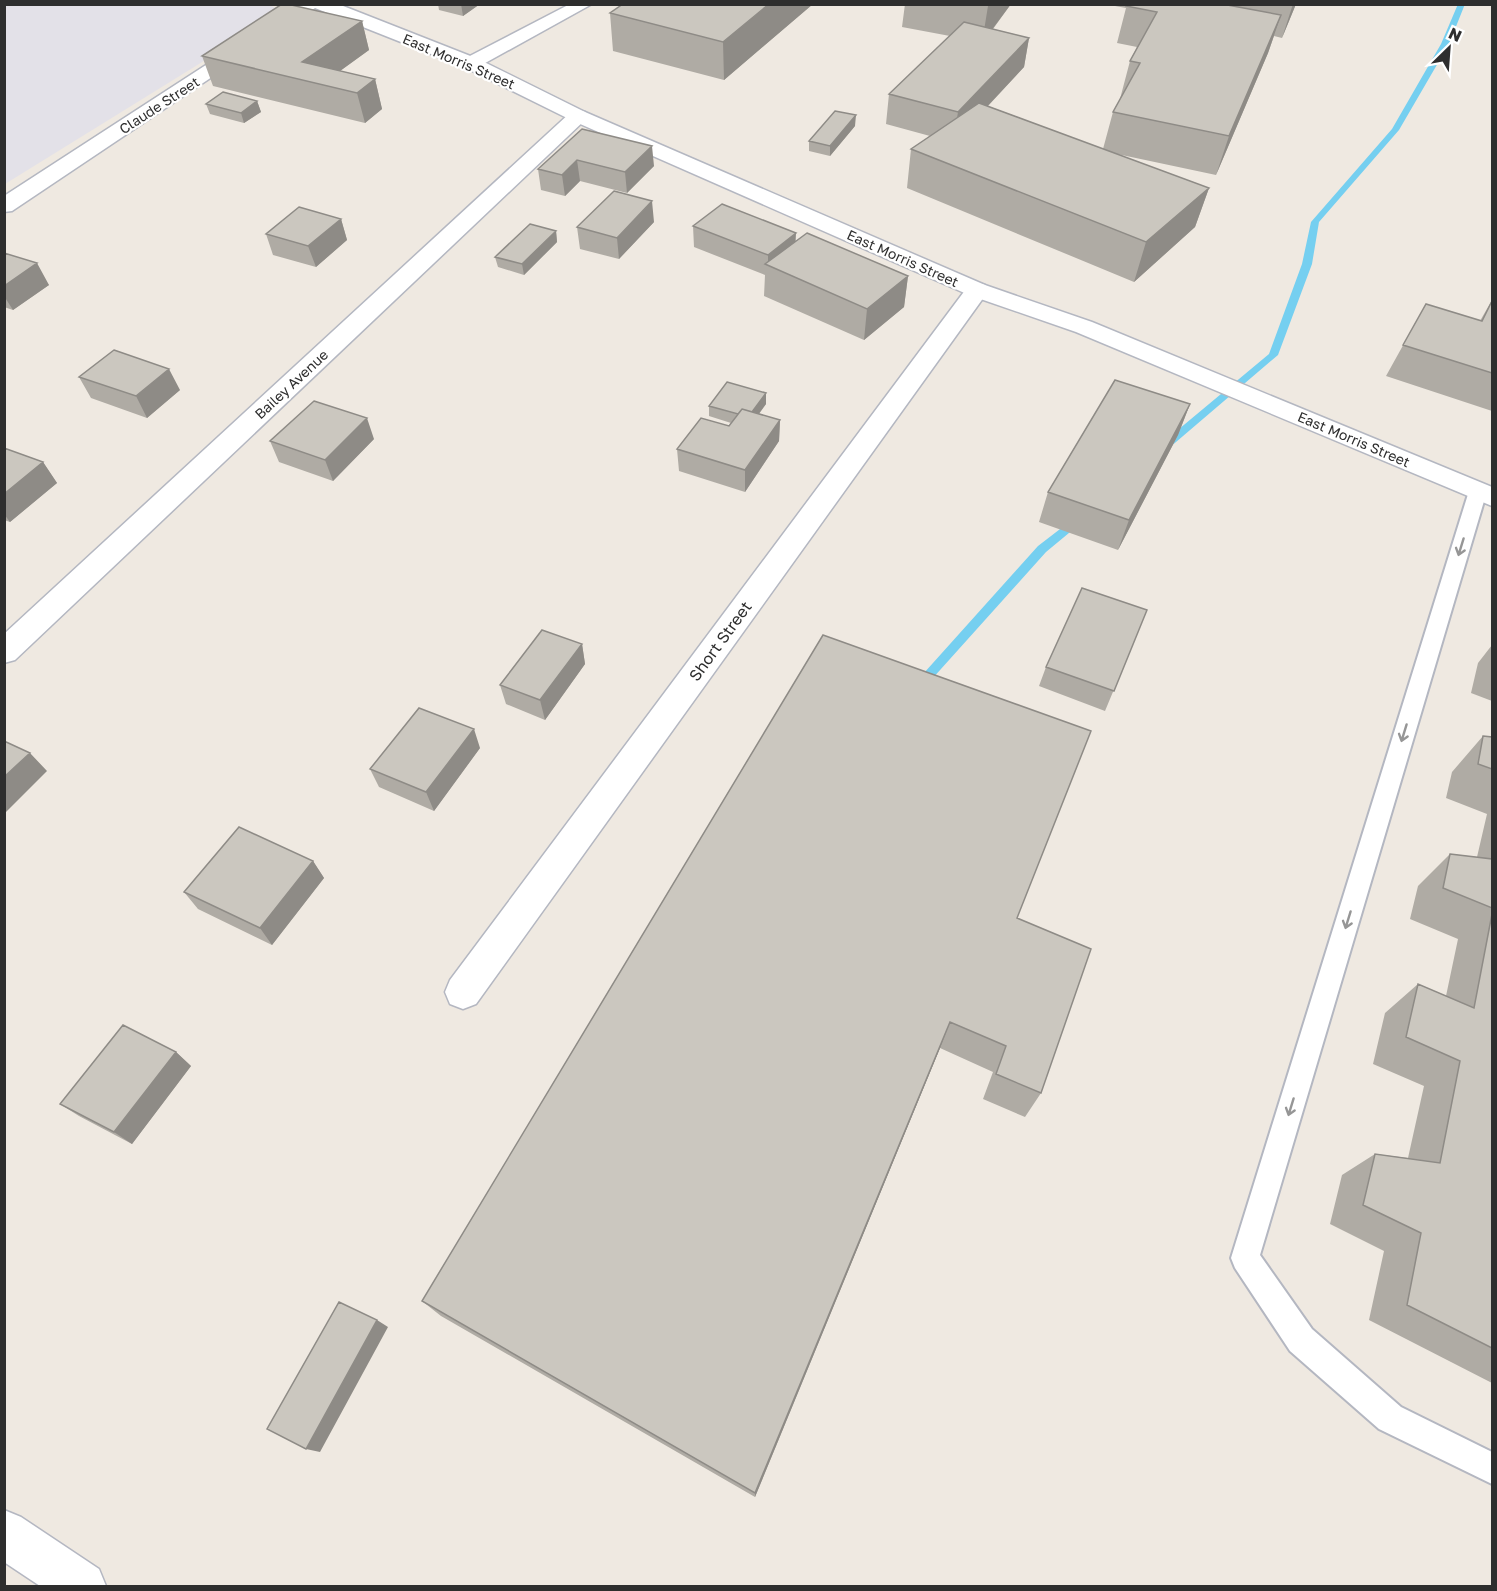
<svg xmlns="http://www.w3.org/2000/svg" width="1497" height="1591" font-family="'Golos Text',sans-serif">
  <rect width="100%" height="100%" fill="#efe9e1"/>
  <path fill="#e3e1e8" d="M 268,4 L 283,12 L 5,184 L 5,5 Z"/>
  <g fill="none" stroke-linecap="round" stroke-linejoin="round">
    <path fill="#75cff0" fill-rule="evenodd" d="M 1458,4 L 1465,4 L 1449,44 L 1399,130 L 1319,222 L 1312,264 L 1278,355 L 1169,448 L 1161,448 L 1161,444 L 1269,354 L 1302,264 L 1311,222 L 1392,129 L 1441,44 Z
      M 1077,516 L 1083,520 L 1081,523 L 1046,552 L 923,689 L 915,689 L 913,686 L 915,683 L 1038,546 Z"/>
    <g stroke="#b4b7c1" stroke-width="4">
      <path id="service" d="M 1478,485 L 1485,487 L 1487,491 L 1260,1255 L 1312,1329 L 1401,1407 L 1492,1452 L 1492,1484 L 1379,1429 L 1290,1351 L 1235,1268 L 1231,1258 L 1469,491 L 1471,487 Z"/>
    </g>
    <g stroke="#b4b7c1" stroke-width="3">
      <path id="minor" d="M 300,4 L 321,4 L 12,211 L 4,212 L 4,196 Z
        M 570,4 L 592,4 L 478,67 L 464,67 L 462,63 L 464,59 Z
        M 578,110 L 585,112 L 588,116 L 585,120 L 15,660 L 4,663 L 4,634 L 571,112 Z
        M 977,283 L 985,285 L 989,290 L 476,1004 L 463,1009 L 450,1004 L 445,992 L 450,980 L 969,285 Z
        M 4,1510 L 21,1517 L 99,1569 L 106,1586 L 40,1586 L 4,1562 Z"/>
    </g>
    <g stroke="#b4b7c1" stroke-width="3">
      <path id="secondary" d="M 313,4 L 338,4 L 478,59 L 585,112 L 985,285 L 1092,322 L 1492,487 L 1492,506 L 1076,332 L 969,295 L 571,120 L 464,67 L 315,8 Z"/>
    </g>
    <use href="#service" fill="#fff" fill-rule="evenodd"/>
    <use href="#minor" fill="#fff" fill-rule="evenodd"/>
    <use href="#secondary" fill="#fff" fill-rule="evenodd"/>
  </g>
  <path fill="#afaba4" d="M 438,4 L 480,4 L 463,16 L 439,10 Z
    M 813,4 L 724,80 L 613,51 L 610,13 Z
    M 905,4 L 1011,4 L 993,29 L 1029,38 L 1024,67 L 988,106 L 1103,149 L 1113,112 L 1120,99 L 1130,61 L 1137,47 L 1117,43 L 1126,8 L 1104,4 L 1296,4 L 1282,38 L 1274,36 L 1268,53 L 1216,175 L 1117,154 L 1209,188 L 1195,227 L 1134,282 L 907,188 L 911,149 L 930,136 L 886,124 L 889,94 L 950,36 L 902,27 Z
    M 362,21 L 369,50 L 340,71 L 375,79 L 382,109 L 365,123 L 213,86 L 202,56 Z
    M 257,101 L 261,112 L 244,123 L 210,114 L 206,104 Z
    M 855,126 L 830,156 L 809,151 L 809,141 Z
    M 582,129 L 654,166 L 627,193 L 580,181 L 565,196 L 541,190 L 538,169 Z
    M 341,219 L 347,240 L 316,267 L 273,255 L 266,234 Z
    M 654,222 L 619,259 L 580,249 L 577,227 Z
    M 693,226 L 796,241 L 908,276 L 904,307 L 864,340 L 764,296 L 765,275 L 694,247 Z
    M 556,231 L 557,242 L 524,275 L 498,267 L 495,257 Z
    M 4,253 L 49,285 L 13,310 L 4,307 Z
    M 1492,300 L 1492,411 L 1386,376 L 1426,304 L 1480,321 Z
    M 79,377 L 180,390 L 147,418 L 91,398 Z
    M 766,404 L 759,414 L 780,420 L 779,441 L 745,492 L 679,471 L 677,449 L 729,426 L 731,423 L 709,416 L 709,406 Z
    M 1190,404 L 1178,435 L 1118,550 L 1039,522 L 1048,492 Z
    M 374,439 L 333,481 L 279,462 L 270,441 Z
    M 4,448 L 43,462 L 57,483 L 10,522 L 4,520 Z
    M 1147,610 L 1105,711 L 1039,686 L 1046,667 Z
    M 582,644 L 585,664 L 545,720 L 506,704 L 500,685 Z
    M 1492,645 L 1492,701 L 1471,693 L 1478,663 Z
    M 1483,736 L 1492,737 L 1492,1383 L 1369,1320 L 1384,1251 L 1330,1224 L 1342,1175 L 1375,1154 L 1408,1158 L 1424,1086 L 1373,1064 L 1385,1013 L 1418,984 L 1446,996 L 1458,939 L 1410,919 L 1418,886 L 1450,854 L 1477,857 L 1487,814 L 1446,798 L 1452,772 Z
    M 480,748 L 434,811 L 379,787 L 370,769 Z
    M 313,861 L 324,878 L 272,945 L 198,909 L 184,892 Z
    M 1017,918 L 1041,1093 L 1025,1117 L 983,1099 L 993,1072 L 940,1048 L 755,1497 L 441,1316 L 422,1301 Z
    M 176,1052 L 191,1066 L 132,1144 L 79,1116 L 60,1104 Z"/>
  <path fill="#8e8b86" d="M 461,4 L 480,4 L 463,16 Z
    M 769,4 L 813,4 L 724,80 L 723,42 Z
    M 989,4 L 1011,4 L 982,43 L 988,6 Z
    M 1293,4 L 1296,4 L 1282,38 Z
    M 1281,15 L 1268,53 L 1216,175 L 1229,136 Z
    M 362,21 L 369,50 L 322,84 L 302,62 Z
    M 1029,38 L 1024,67 L 953,143 L 958,112 Z
    M 375,79 L 382,109 L 365,123 L 357,93 Z
    M 257,101 L 261,112 L 244,123 L 241,113 Z
    M 856,115 L 855,126 L 830,156 L 830,146 Z
    M 652,146 L 654,166 L 627,193 L 625,172 Z
    M 577,160 L 580,181 L 565,196 L 562,175 Z
    M 1209,188 L 1195,227 L 1134,282 L 1146,242 Z
    M 652,201 L 654,222 L 619,259 L 617,238 Z
    M 341,219 L 347,240 L 316,267 L 308,246 Z
    M 556,231 L 557,242 L 524,275 L 522,264 Z
    M 796,233 L 795,254 L 768,266 L 768,255 Z
    M 37,263 L 49,285 L 13,310 L 4,296 L 4,286 Z
    M 908,276 L 904,307 L 864,340 L 867,309 Z
    M 169,369 L 180,390 L 147,418 L 136,396 Z
    M 766,393 L 766,404 L 748,428 L 748,417 Z
    M 1190,404 L 1178,435 L 1118,550 L 1129,520 Z
    M 367,418 L 374,439 L 333,481 L 325,460 Z
    M 780,420 L 779,441 L 745,492 L 745,470 Z
    M 43,462 L 57,483 L 10,522 L 4,514 L 4,494 Z
    M 582,644 L 585,664 L 545,720 L 540,700 Z
    M 474,729 L 480,748 L 434,811 L 426,792 Z
    M 30,753 L 47,771 L 4,814 L 4,777 Z
    M 313,861 L 324,878 L 272,945 L 260,928 Z
    M 950,1022 L 940,1048 L 755,1497 L 755,1493 Z
    M 176,1052 L 191,1066 L 132,1144 L 114,1132 Z
    M 377,1320 L 388,1327 L 320,1452 L 306,1449 Z"/>
  <path fill="#cbc7bf" stroke="#8e8b86" stroke-width="1.5" d="M 282,4 L 287,4 L 362,21 L 302,62 L 375,79 L 357,93 L 202,56 Z
    M 623,4 L 769,4 L 723,42 L 610,13 Z
    M 1127,4 L 1222,4 L 1281,15 L 1229,136 L 1113,112 L 1140,63 L 1130,61 L 1157,12 L 1126,6 Z
    M 964,22 L 1029,38 L 958,112 L 889,94 Z
    M 223,92 L 257,101 L 241,113 L 206,104 Z
    M 979,103 L 1209,188 L 1146,242 L 911,149 Z
    M 835,111 L 856,115 L 830,146 L 809,141 Z
    M 582,129 L 652,146 L 625,172 L 577,160 L 562,175 L 538,169 Z
    M 614,191 L 652,201 L 617,238 L 577,227 Z
    M 722,204 L 796,233 L 768,255 L 693,226 Z
    M 299,207 L 341,219 L 308,246 L 266,234 Z
    M 530,224 L 556,231 L 522,264 L 495,257 Z
    M 807,233 L 908,276 L 867,309 L 765,264 Z
    M 4,253 L 37,263 L 4,286 Z
    M 1492,301 L 1492,373 L 1403,345 L 1426,304 L 1482,321 Z
    M 114,350 L 169,369 L 136,396 L 79,377 Z
    M 1115,380 L 1190,404 L 1129,520 L 1048,492 Z
    M 727,382 L 766,393 L 752,412 L 742,409 L 738,414 L 709,406 Z
    M 314,401 L 367,418 L 325,460 L 270,441 Z
    M 742,409 L 780,420 L 745,470 L 677,449 L 701,418 L 729,426 Z
    M 4,448 L 43,462 L 4,494 Z
    M 1082,588 L 1147,610 L 1114,691 L 1046,667 Z
    M 542,630 L 582,644 L 540,700 L 500,685 Z
    M 823,635 L 1091,731 L 1017,918 L 1091,949 L 1041,1093 L 996,1074 L 1006,1046 L 950,1022 L 755,1493 L 422,1301 Z
    M 419,708 L 474,729 L 426,792 L 370,769 Z
    M 1483,736 L 1492,737 L 1492,769 L 1478,764 Z
    M 4,741 L 30,753 L 4,777 Z
    M 239,827 L 313,861 L 260,928 L 184,892 Z
    M 1450,854 L 1492,859 L 1492,908 L 1443,888 Z
    M 1492,914 L 1492,1348 L 1407,1305 L 1421,1233 L 1363,1205 L 1375,1154 L 1440,1163 L 1460,1061 L 1406,1037 L 1418,984 L 1474,1008 Z
    M 123,1025 L 176,1052 L 114,1132 L 60,1104 Z
    M 339,1302 L 377,1320 L 306,1449 L 267,1429 Z"/>
  <defs><path id="oneway-shaft" d="M-6 0H5M1.5-3L5.5 0L1.5 3" fill="none" stroke-width="1.6" stroke-linecap="round" stroke-linejoin="round" transform="scale(1.5)"/></defs>
  <g stroke="#969696">
    <use href="#oneway-shaft" transform="translate(1461 547) rotate(107)"/>
    <use href="#oneway-shaft" transform="translate(1404 733) rotate(107)"/>
    <use href="#oneway-shaft" transform="translate(1348 920) rotate(107)"/>
    <use href="#oneway-shaft" transform="translate(1291 1107) rotate(107)"/>
  </g>
  <g text-anchor="middle" dominant-baseline="central" stroke-width="4.5" stroke-linejoin="round" paint-order="stroke">
    <g font-size="14" fill="#2e2e2e" stroke="#fff">
      <text transform="translate(459 61) rotate(23)">East Morris Street</text>
      <text transform="translate(159 105) rotate(-33)">Claude Street</text>
      <text transform="translate(903 258) rotate(24)">East Morris Street</text>
      <text transform="translate(291 384) rotate(-43)">Bailey Avenue</text>
      <text transform="translate(1354 439) rotate(23)">East Morris Street</text>
    </g>
    <g font-size="16" fill="#2e2e2e" stroke="#fff">
      <text transform="translate(720 641) rotate(-54)">Short Street</text>
    </g>
  </g>
  <rect width="1497" height="1591" fill="none" stroke="#2e2e2e" stroke-width="12"/>
  <g transform="translate(1449 48) rotate(25)" stroke="#ffffff" stroke-width="4.5" paint-order="stroke">
  <path d="M0-4.5L10 22L0 15L-10 22Z" fill="#2e2e2e"/>
  <text y="-9" font-size="16" font-weight="bold" text-anchor="middle" fill="#2e2e2e">N</text>
  </g>
</svg>
